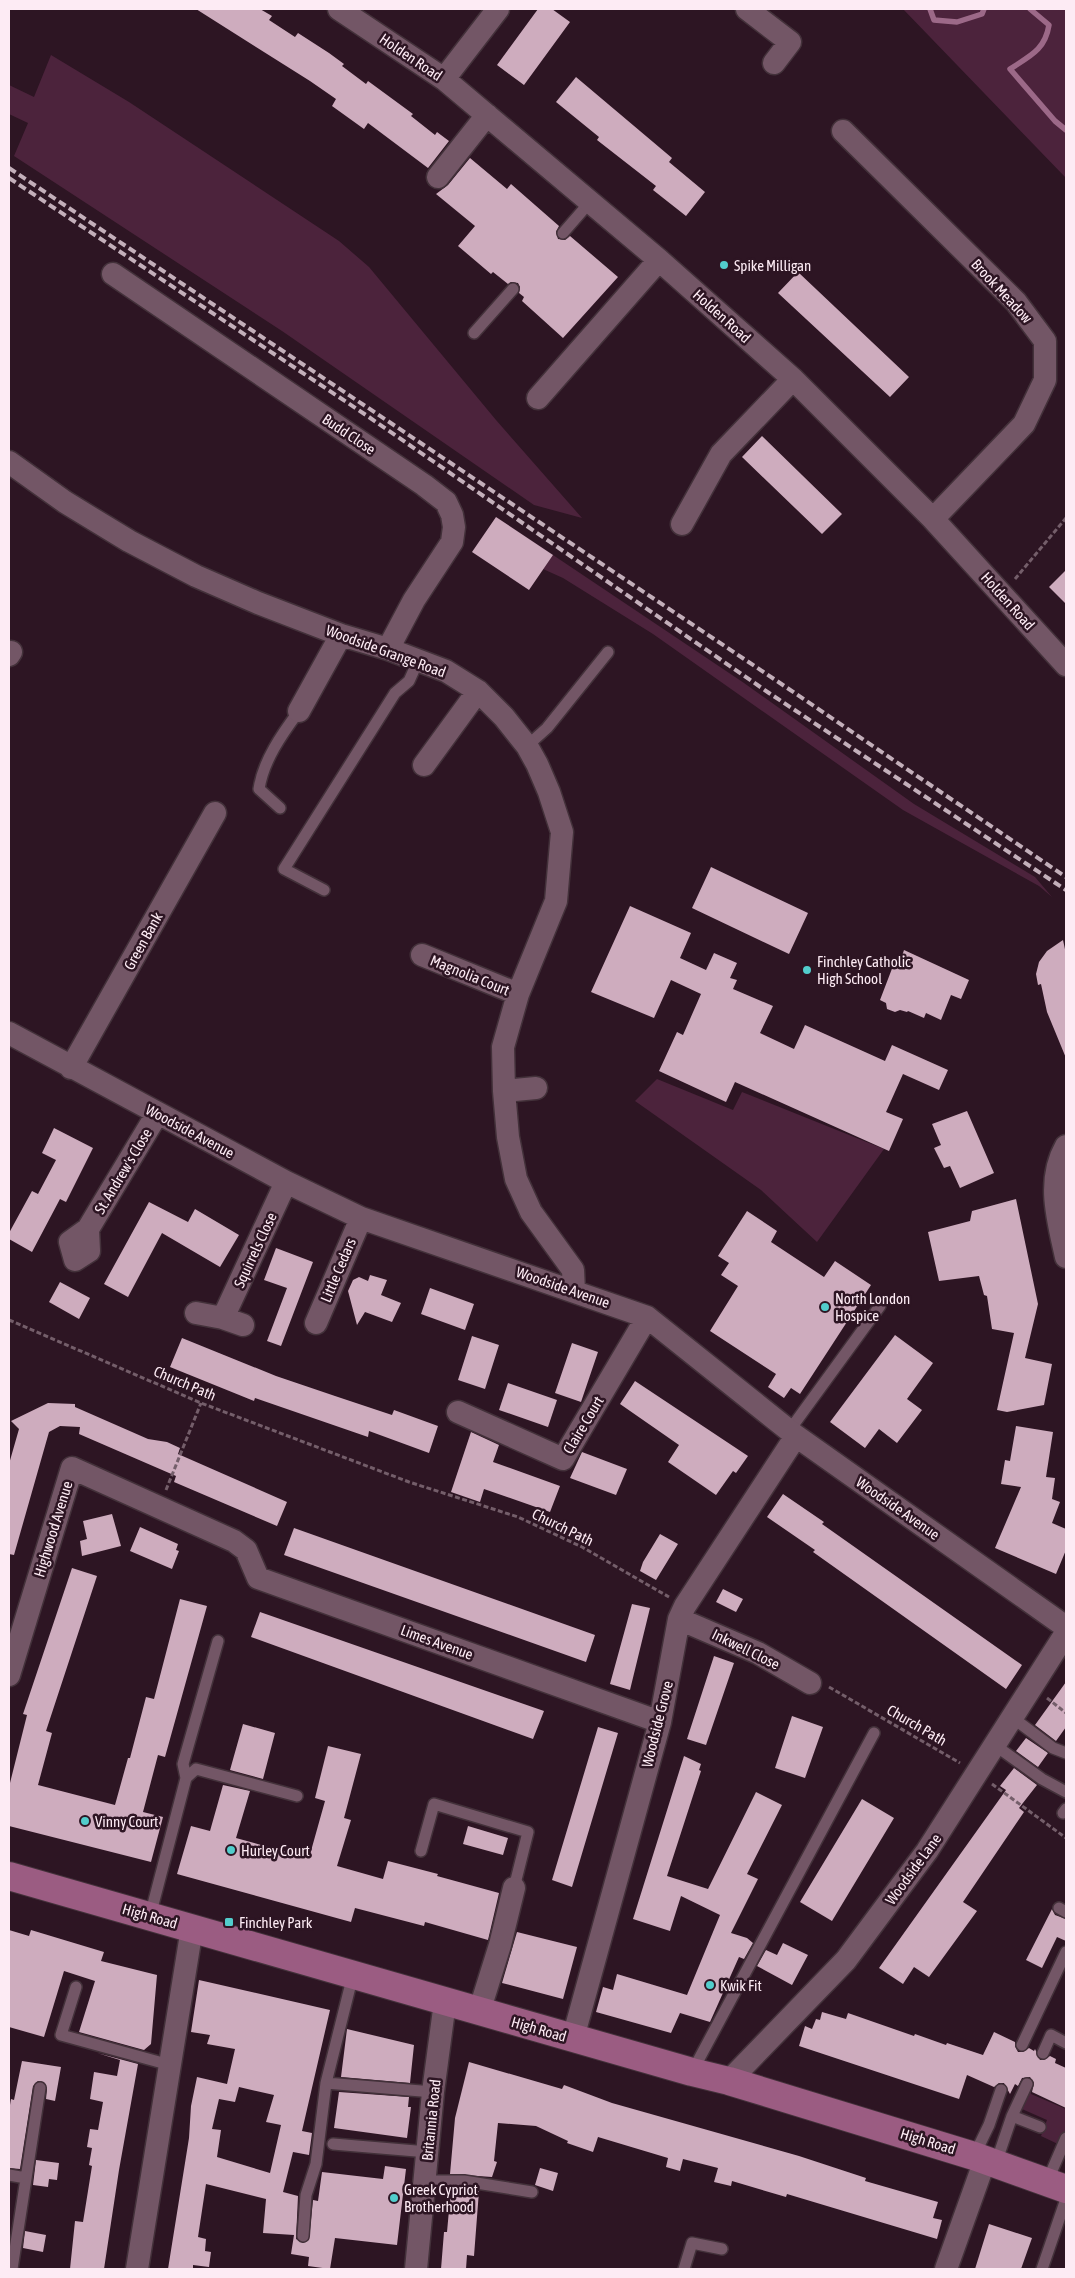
<svg xmlns="http://www.w3.org/2000/svg" width="1075" height="2278" font-family="'Asap Condensed',sans-serif">
  <rect width="100%" height="100%" fill="#2d1523"/>
  <path fill="#4c233c" d="M 903,9 L 1066,9 L 1066,178 Z
    M 51,55 L 129,102 L 339,241 L 369,267 L 496,420 L 582,518 L 534,505 L 282,331 L 14,156 L 28,123 L 9,114 L 9,85 L 34,97 Z
    M 553,555 L 744,683 L 914,804 L 1035,877 L 1052,897 L 1039,886 L 903,810 L 653,634 L 563,578 L 543,569 Z
    M 657,1079 L 733,1110 L 742,1092 L 884,1149 L 817,1242 L 761,1190 L 635,1101 Z
    M 1030,2090 L 1031,2094 L 1066,2109 L 1066,2130 L 1060,2145 L 1041,2136 L 1047,2120 L 1022,2109 Z"/>
  <g fill="none" stroke-linecap="round" stroke-linejoin="round">
    <path stroke="#9c6988" stroke-width="5.5" d="M 930,9 L 934,20 L 957,22 L 982,14 L 984,9
      M 1030,9 L 1049,25 C 1045,50 1030,56 1010,69 L 1055,121 L 1066,130"/>
  </g>
  <path fill="#ceacbe" fill-rule="evenodd" d="M 196,9 L 260,9 L 272,16 L 269,20 L 295,37 L 298,33 L 329,53 L 344,64 L 342,66 L 366,84 L 368,81 L 413,114 L 411,116 L 435,135 L 437,132 L 449,141 L 428,168 L 368,123 L 364,129 L 332,106 L 336,99 L 310,81 Z
    M 538,9 L 552,9 L 570,22 L 524,85 L 497,65 Z
    M 576,77 L 672,158 L 669,162 L 705,192 L 686,216 L 653,190 L 656,186 L 597,140 L 599,137 L 556,102 Z
    M 470,158 L 507,189 L 511,184 L 559,226 L 556,232 L 558,239 L 565,240 L 570,236 L 618,277 L 563,338 L 522,301 L 524,297 L 519,293 L 520,287 L 518,283 L 511,282 L 508,284 L 493,272 L 491,274 L 458,246 L 475,226 L 436,194 L 448,185 Z
    M 798,272 L 909,377 L 890,397 L 778,293 Z
    M 762,436 L 842,514 L 822,534 L 742,457 Z
    M 496,517 L 553,555 L 529,590 L 472,552 Z
    M 1066,570 L 1066,604 L 1049,587 Z
    M 711,867 L 808,913 L 789,954 L 692,908 Z
    M 630,906 L 691,933 L 680,958 L 706,970 L 714,953 L 737,963 L 730,978 L 737,980 L 733,989 L 773,1006 L 760,1033 L 794,1049 L 805,1025 L 885,1061 L 892,1045 L 948,1070 L 939,1090 L 903,1074 L 886,1112 L 903,1119 L 889,1151 L 735,1082 L 726,1102 L 659,1071 L 677,1032 L 683,1035 L 701,994 L 671,980 L 654,1018 L 591,992 Z
    M 1063,940 L 1066,954 L 1066,1058 L 1047,1012 L 1041,984 L 1038,985 L 1036,974 L 1039,962 L 1047,951 Z
    M 904,950 L 969,980 L 961,999 L 951,995 L 941,1020 L 926,1013 L 924,1018 L 908,1011 L 907,1012 L 900,1010 L 895,1012 L 887,1009 L 886,1003 L 880,1000 L 893,966 L 900,962 Z
    M 967,1111 L 994,1173 L 960,1188 L 950,1166 L 944,1168 L 934,1148 L 941,1145 L 932,1124 Z
    M 54,1128 L 93,1148 L 66,1202 L 60,1199 L 32,1252 L 9,1239 L 9,1233 L 32,1191 L 38,1194 L 56,1160 L 42,1153 Z
    M 1016,1199 L 1038,1304 L 1025,1358 L 1052,1364 L 1044,1405 L 1007,1412 L 997,1410 L 1014,1333 L 992,1329 L 987,1296 L 984,1295 L 979,1276 L 939,1281 L 928,1232 L 970,1221 L 972,1211 Z
    M 149,1202 L 188,1222 L 195,1209 L 239,1235 L 220,1267 L 162,1233 L 128,1297 L 104,1284 Z
    M 747,1211 L 777,1231 L 771,1242 L 824,1277 L 835,1261 L 871,1285 L 800,1394 L 791,1388 L 784,1398 L 768,1387 L 776,1374 L 710,1331 L 738,1286 L 721,1275 L 729,1263 L 718,1256 Z
    M 276,1248 L 313,1262 L 281,1346 L 267,1341 L 287,1288 L 264,1280 Z
    M 370,1275 L 387,1280 L 381,1295 L 401,1303 L 392,1322 L 365,1312 L 357,1325 L 348,1291 L 353,1280 L 359,1277 L 368,1281 Z
    M 60,1282 L 90,1298 L 79,1319 L 49,1302 Z
    M 430,1288 L 474,1304 L 465,1330 L 421,1314 Z
    M 895,1335 L 933,1363 L 907,1399 L 922,1410 L 897,1443 L 879,1429 L 865,1448 L 830,1422 Z
    M 472,1336 L 499,1345 L 485,1389 L 458,1380 Z
    M 182,1338 L 276,1376 L 335,1396 L 392,1415 L 394,1410 L 438,1426 L 429,1453 L 369,1431 L 368,1437 L 255,1398 L 254,1401 L 170,1367 Z
    M 572,1343 L 598,1352 L 581,1402 L 555,1393 Z
    M 635,1381 L 748,1456 L 736,1473 L 733,1471 L 716,1495 L 668,1462 L 679,1445 L 620,1404 Z
    M 508,1383 L 557,1400 L 548,1427 L 499,1410 Z
    M 48,1403 L 75,1404 L 75,1407 L 148,1439 L 167,1442 L 180,1448 L 178,1454 L 287,1502 L 277,1526 L 174,1482 L 176,1476 L 79,1434 L 80,1427 L 60,1426 L 49,1432 L 14,1555 L 9,1554 L 9,1464 L 19,1429 L 11,1421 Z
    M 1016,1426 L 1053,1432 L 1046,1477 L 1055,1478 L 1052,1499 L 1060,1502 L 1052,1523 L 1066,1529 L 1066,1550 L 1056,1574 L 995,1548 L 1021,1487 L 1001,1484 L 1005,1460 L 1010,1461 Z
    M 471,1432 L 499,1445 L 493,1462 L 560,1486 L 550,1512 L 484,1489 L 480,1502 L 451,1492 Z
    M 582,1452 L 627,1469 L 616,1495 L 570,1478 Z
    M 783,1494 L 824,1522 L 822,1524 L 1022,1665 L 1006,1689 L 813,1552 L 815,1550 L 767,1517 Z
    M 112,1514 L 121,1546 L 82,1556 L 80,1541 L 87,1539 L 83,1521 Z
    M 140,1527 L 178,1544 L 176,1550 L 179,1551 L 172,1569 L 130,1551 Z
    M 294,1528 L 595,1635 L 586,1662 L 284,1555 Z
    M 660,1534 L 678,1544 L 656,1580 L 640,1571 L 643,1562 Z
    M 72,1568 L 97,1576 L 46,1731 L 52,1733 L 38,1785 L 115,1805 L 128,1758 L 130,1758 L 146,1697 L 154,1699 L 180,1599 L 207,1606 L 165,1757 L 158,1755 L 143,1812 L 163,1817 L 151,1862 L 9,1826 L 9,1787 L 27,1715 L 23,1714 Z
    M 723,1589 L 743,1599 L 736,1612 L 716,1602 Z
    M 632,1604 L 650,1608 L 630,1690 L 610,1684 Z
    M 260,1612 L 544,1711 L 533,1739 L 251,1637 Z
    M 714,1656 L 734,1663 L 706,1745 L 687,1739 Z
    M 1066,1682 L 1066,1727 L 1056,1741 L 1035,1725 Z
    M 792,1716 L 823,1727 L 805,1778 L 775,1768 Z
    M 243,1724 L 275,1733 L 263,1779 L 230,1770 Z
    M 598,1727 L 618,1733 L 572,1887 L 552,1880 Z
    M 1026,1738 L 1048,1753 L 1038,1767 L 1016,1751 Z
    M 328,1746 L 361,1754 L 344,1818 L 351,1820 L 337,1866 L 383,1879 L 388,1861 L 438,1874 L 437,1876 L 499,1893 L 488,1940 L 425,1922 L 424,1926 L 355,1908 L 351,1922 L 177,1874 L 191,1826 L 210,1831 L 223,1785 L 250,1791 L 236,1838 L 309,1858 L 325,1801 L 315,1798 Z
    M 684,1756 L 701,1764 L 699,1770 L 701,1771 L 667,1876 L 708,1889 L 756,1792 L 782,1805 L 747,1874 L 758,1879 L 731,1933 L 747,1938 L 753,1943 L 744,1959 L 739,1957 L 710,2022 L 680,2013 L 671,2033 L 596,2012 L 603,1987 L 613,1990 L 617,1974 L 687,1995 L 720,1915 L 681,1896 L 670,1931 L 633,1919 Z
    M 1014,1768 L 1037,1785 L 1019,1808 L 1024,1812 L 963,1902 L 977,1911 L 929,1977 L 914,1967 L 903,1984 L 879,1968 L 1006,1790 L 1000,1786 Z
    M 862,1799 L 894,1818 L 832,1921 L 800,1902 Z
    M 468,1826 L 508,1838 L 503,1855 L 463,1844 Z
    M 1052,1909 L 1055,1915 L 1066,1919 L 1066,1941 L 1057,1937 L 1042,1968 L 1026,1960 Z
    M 9,1930 L 29,1936 L 31,1930 L 104,1952 L 101,1961 L 157,1975 L 151,2044 L 144,2050 L 79,2032 L 95,1981 L 64,1971 L 44,2037 L 9,2027 Z
    M 517,1932 L 577,1947 L 563,1999 L 502,1983 Z
    M 783,1943 L 808,1955 L 792,1985 L 757,1966 L 766,1950 L 777,1955 Z
    M 199,1980 L 330,2010 L 302,2131 L 312,2133 L 309,2155 L 293,2152 L 283,2192 L 298,2196 L 296,2239 L 303,2243 L 309,2240 L 313,2200 L 318,2201 L 322,2172 L 383,2179 L 385,2166 L 406,2169 L 397,2245 L 335,2238 L 330,2269 L 308,2266 L 309,2257 L 291,2254 L 294,2235 L 263,2233 L 266,2199 L 206,2184 L 198,2237 L 206,2239 L 205,2251 L 211,2252 L 209,2267 L 193,2265 L 193,2269 L 168,2269 L 189,2138 L 191,2106 L 197,2077 L 227,2084 L 235,2049 L 207,2044 L 210,2035 L 191,2032 ZM 239,2087 L 274,2095 L 266,2122 L 281,2125 L 270,2173 L 217,2157 L 221,2130 L 212,2129 L 219,2099 L 235,2102 Z
    M 822,2012 L 846,2019 L 848,2013 L 914,2036 L 915,2034 L 946,2045 L 947,2043 L 983,2055 L 994,2032 L 1015,2042 L 1015,2046 L 1018,2052 L 1023,2052 L 1029,2048 L 1034,2051 L 1035,2049 L 1040,2060 L 1044,2060 L 1050,2056 L 1056,2059 L 1055,2063 L 1066,2068 L 1066,2108 L 1032,2092 L 1034,2083 L 1030,2077 L 1022,2078 L 1018,2086 L 1015,2084 L 1010,2094 L 1004,2083 L 999,2083 L 994,2087 L 967,2075 L 959,2099 L 799,2046 L 805,2026 L 812,2029 L 816,2019 L 820,2020 Z
    M 347,2029 L 414,2045 L 410,2083 L 341,2077 Z
    M 97,2053 L 138,2064 L 119,2170 L 104,2269 L 70,2269 L 75,2221 L 83,2222 L 92,2166 L 89,2165 L 92,2148 L 87,2147 L 90,2129 L 98,2130 L 103,2102 L 90,2099 L 94,2072 L 117,2076 L 120,2060 Z
    M 22,2061 L 61,2067 L 55,2101 L 46,2099 L 47,2089 L 44,2082 L 38,2081 L 33,2086 L 20,2169 L 9,2168 L 9,2111 L 11,2099 L 14,2100 Z
    M 469,2062 L 562,2089 L 564,2085 L 612,2103 L 799,2156 L 866,2178 L 865,2181 L 938,2202 L 933,2218 L 942,2220 L 937,2239 L 787,2194 L 786,2197 L 732,2181 L 731,2186 L 714,2182 L 718,2168 L 683,2159 L 680,2171 L 666,2167 L 668,2158 L 598,2137 L 593,2152 L 567,2143 L 568,2141 L 536,2126 L 498,2123 L 494,2161 L 497,2162 L 492,2177 L 450,2174 L 455,2118 Z
    M 339,2092 L 409,2097 L 408,2107 L 411,2107 L 407,2138 L 334,2128 Z
    M 36,2160 L 59,2163 L 57,2180 L 49,2179 L 48,2187 L 33,2185 Z
    M 540,2168 L 558,2173 L 553,2191 L 535,2185 Z
    M 451,2188 L 479,2191 L 474,2256 L 467,2255 L 466,2269 L 441,2269 L 444,2232 L 447,2232 Z
    M 989,2224 L 1032,2238 L 1021,2269 L 975,2269 Z
    M 25,2231 L 46,2235 L 43,2252 L 23,2248 Z"/>
  <g fill="none" stroke-linecap="round" stroke-linejoin="round">
    <g stroke="#43313a" stroke-width="14">
      <path id="lane" d="M 563,233 L 590,202
        M 474,333 L 513,289
        M 527,746 L 547,728 L 608,652
        M 280,808 L 259,789 C 263,761 282,734 299,711
        M 324,890 L 284,869 L 395,693 L 409,681 L 418,661
        M 789,1431 L 880,1306
        M 1013,1718 L 1053,1748 L 1066,1753
        M 996,1746 L 1042,1779 L 1066,1792
        M 186,1778 L 196,1769 L 297,1796
        M 1063,1813 L 1066,1809
        M 421,1851 L 434,1804 L 528,1832 L 514,1888
        M 1059,1908 L 1066,1912
        M 150,1916 L 186,1778 L 183,1764 L 218,1641
        M 76,1987 L 61,2035 L 170,2065
        M 1022,2045 L 1066,1952
        M 1043,2053 L 1051,2035 L 1066,2043
        M 692,2072 L 874,1733
        M 326,2083 L 433,2092
        M 1012,2116 L 1027,2084
        M 333,2144 L 428,2152
        M 974,2156 L 989,2125 L 1001,2090
        M 996,2163 L 1012,2116 L 1040,2127
        M 9,2175 L 26,2178
        M 425,2181 L 464,2181 L 532,2192
        M 1047,2182 L 1066,2138
        M 303,2236 L 306,2195 L 316,2164 L 326,2083 L 353,1975
        M 12,2269 L 40,2088
        M 684,2269 L 692,2243 L 722,2249
        M 1042,2269 L 1066,2199"/>
    </g>
    <g stroke="#43313a" stroke-width="25">
      <path id="street" d="M 339,9 L 444,79 L 659,260 L 793,379 L 933,519 L 1066,665
        M 747,9 L 790,42 L 774,63
        M 444,79 L 498,9
        M 843,131 L 1016,302 L 1045,341 L 1045,380 L 1024,424 L 933,519
        M 438,177 L 487,115
        M 113,274 L 424,485 L 446,502 L 452,515 L 454,527 L 452,542 L 414,600 L 388,649
        M 538,398 L 659,260
        M 9,462 L 65,502 L 129,541 L 196,576 L 258,603 L 341,635 L 388,649 L 446,671 L 478,691 L 504,717 L 527,746 L 537,764 L 549,792 L 562,832 L 556,901 L 518,994 L 503,1047 L 504,1091 L 508,1137 L 516,1179 L 531,1212 L 573,1270 L 574,1291
        M 682,524 L 721,454 L 793,379
        M 9,655 L 11,652
        M 299,711 L 341,635
        M 424,765 L 478,691
        M 422,955 L 518,994
        M 9,1033 L 286,1182 L 361,1218 L 647,1317 L 796,1436 L 1066,1627
        M 71,1068 L 215,813
        M 504,1091 L 536,1088
        M 1066,1146 C 1046,1181 1058,1220 1066,1257
        M 88,1229 L 70,1242 L 75,1260 L 89,1251 L 88,1229 L 157,1114
        M 196,1313 L 223,1318 L 243,1325
        M 223,1318 L 286,1182
        M 316,1323 L 361,1218
        M 458,1412 L 563,1459 L 647,1317
        M 679,1619 L 758,1653 L 810,1683
        M 9,1675 L 72,1468 L 234,1541 L 246,1550 L 258,1578 L 660,1722
        M 479,2012 L 500,1945 L 514,1888
        M 573,2038 L 660,1722 L 679,1619 L 685,1606 L 796,1436
        M 729,2081 L 846,1960 L 927,1851 L 1066,1633
        M 137,2269 L 192,1928
        M 416,2269 L 433,2092 L 445,2002
        M 946,2269 L 985,2160"/>
    </g>
    <g stroke="#43313a" stroke-width="30">
      <path id="primary" d="M 9,1876 L 692,2072 L 729,2081 L 974,2156 L 1066,2189"/>
    </g>
    <path stroke="#745e6a" stroke-width="3" stroke-dasharray="5 2.5" stroke-linecap="butt" d="M 1015,579 L 1066,518
      M 9,1320 L 201,1403 L 409,1482 L 518,1517 L 582,1547 L 669,1597
      M 166,1490 L 201,1403
      M 829,1687 L 960,1763
      M 1047,1698 L 1066,1713
      M 992,1784 L 1066,1838"/>
    <use href="#lane" stroke="#735666" stroke-width="11"/>
    <use href="#street" stroke="#735666" stroke-width="22"/>
    <use href="#primary" stroke="#9b5c82" stroke-width="28"/>
    <path stroke="#c3afba" stroke-width="4" stroke-dasharray="8 4" stroke-linecap="butt" d="M 9,168 L 777,681 L 1066,877
      M 9,178 L 366,415 L 769,693 L 1066,890"/>
  </g>
  <g fill="#52cdcc" stroke="#2d1523" stroke-width="2">
    <circle cx="724" cy="265" r="5"/>
    <circle cx="807" cy="970" r="5"/>
    <circle cx="825" cy="1307" r="5"/>
    <circle cx="85" cy="1821" r="5"/>
    <circle cx="231" cy="1850" r="5"/>
    <rect x="224" y="1917" width="10" height="10" rx="2.5"/>
    <circle cx="710" cy="1985" r="5"/>
    <circle cx="394" cy="2198" r="5"/>
  </g>
  <g text-anchor="middle" dominant-baseline="central" stroke-width="5" stroke-linejoin="round" paint-order="stroke">
    <g font-size="15" fill="#fdebf4" stroke="#2d1523">
      <text transform="translate(411 57) rotate(34)">Holden Road</text>
      <text transform="translate(1002 291) rotate(47)">Brook Meadow</text>
      <text transform="translate(722 316) rotate(42)">Holden Road</text>
      <text transform="translate(349 434) rotate(34)">Budd Close</text>
      <text transform="translate(1008 601) rotate(48)">Holden Road</text>
      <text transform="translate(386 651) rotate(20)">Woodside Grange Road</text>
      <text transform="translate(143 941) rotate(-61)">Green Bank</text>
      <text transform="translate(470 975) rotate(22)">Magnolia Court</text>
      <text transform="translate(190 1131) rotate(28)">Woodside Avenue</text>
      <text transform="translate(123 1171) rotate(-59)">St. Andrew's Close</text>
      <text transform="translate(255 1250) rotate(-65)">Squirrels Close</text>
      <text transform="translate(338 1270) rotate(-67)">Little Cedars</text>
      <text transform="translate(563 1287) rotate(19)">Woodside Avenue</text>
      <text transform="translate(185 1383) rotate(23)">Church Path</text>
      <text transform="translate(583 1425) rotate(-59)">Claire Court</text>
      <text transform="translate(898 1508) rotate(35)">Woodside Avenue</text>
      <text transform="translate(563 1527) rotate(26)">Church Path</text>
      <text transform="translate(53 1529) rotate(-73)">Highwood Avenue</text>
      <text transform="translate(437 1642) rotate(20)">Limes Avenue</text>
      <text transform="translate(746 1649) rotate(26)">Inkwell Close</text>
      <text transform="translate(657 1724) rotate(-76)">Woodside Grove</text>
      <text transform="translate(917 1725) rotate(30)">Church Path</text>
      <text transform="translate(913 1869) rotate(-54)">Woodside Lane</text>
      <text transform="translate(150 1916) rotate(16)">High Road</text>
      <text transform="translate(539 2029) rotate(16)">High Road</text>
      <text transform="translate(431 2120) rotate(-84)">Britannia Road</text>
      <text transform="translate(928 2141) rotate(17)">High Road</text>
    </g>
    <g font-size="15" fill="#fdebf4" stroke="#2d1523" text-anchor="start">
      <text x="734" y="265">Spike Milligan</text>
      <text x="817" y="961">Finchley Catholic<tspan x="817" dy="17">High School</tspan></text>
      <text x="835" y="1298">North London<tspan x="835" dy="17">Hospice</tspan></text>
      <text x="95" y="1821">Vinny Court</text>
      <text x="241" y="1850">Hurley Court</text>
      <text x="239" y="1922">Finchley Park</text>
      <text x="720" y="1985">Kwik Fit</text>
      <text x="404" y="2189">Greek Cypriot<tspan x="404" dy="17">Brotherhood</tspan></text>
    </g>
  </g>
  <rect width="1075" height="2278" fill="none" stroke="#fdebf4" stroke-width="20"/>
</svg>
